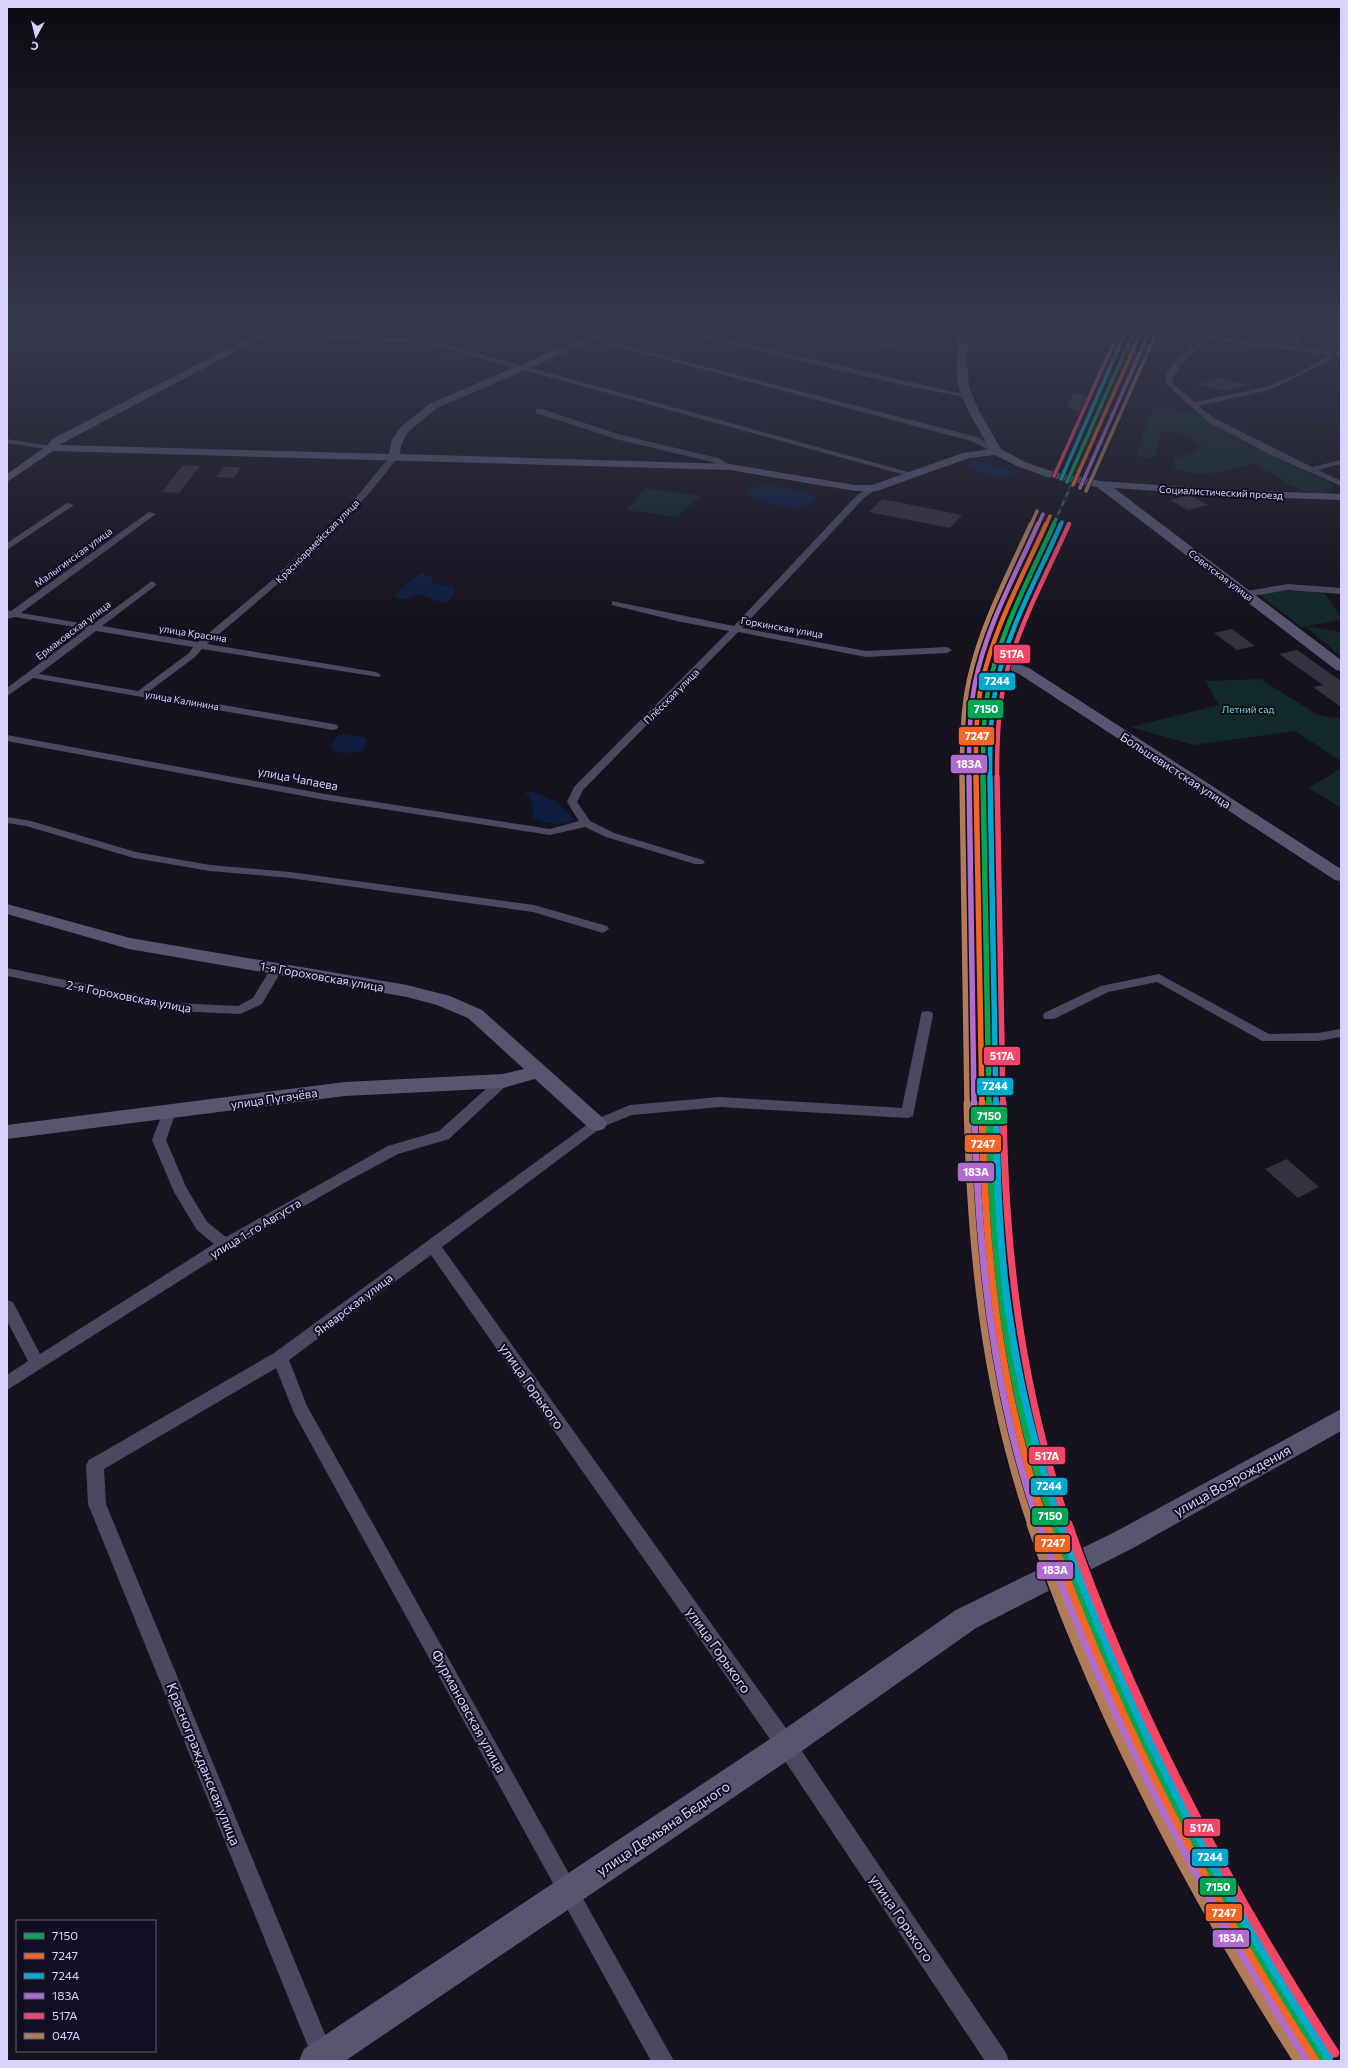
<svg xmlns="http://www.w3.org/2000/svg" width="1348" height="2068" font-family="Commissioner,sans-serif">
  <rect width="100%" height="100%" fill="#16131e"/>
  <path fill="#13292a" d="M 7,329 L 105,329 L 79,340 L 25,338 L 7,345 Z
    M 1156,406 C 1172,405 1173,414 1192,411 L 1236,438 L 1334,485 C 1320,511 1270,472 1254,463 C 1225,470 1202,481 1174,467 L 1175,459 L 1195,452 L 1202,445 L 1187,436 L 1167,430 L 1160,434 L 1156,455 L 1147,458 L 1137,455 L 1149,415 Z
    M 646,488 L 700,496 L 677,517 L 626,510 Z
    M 1303,589 L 1325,594 L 1341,617 L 1341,620 L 1307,626 L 1341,632 L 1341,656 L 1305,626 L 1301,627 L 1259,594 Z
    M 1260,679 L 1318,715 L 1341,719 L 1341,761 L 1295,731 L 1193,745 L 1131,727 L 1219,705 L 1205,681 Z
    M 1341,768 L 1341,808 L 1309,788 Z"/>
  <path fill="#0f1e40" d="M 438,351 L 446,351 L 462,356 C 454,364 441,361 431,356 Z
    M 972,461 L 983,462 L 1016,473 L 1017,476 C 996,478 985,478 967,465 Z
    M 771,484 L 801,491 L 818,498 C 812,502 806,508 799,508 C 781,508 761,500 744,494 L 750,487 Z
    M 422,573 L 433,578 L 432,584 L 453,587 L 455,592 C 445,613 435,596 420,595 C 409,594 407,604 394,596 L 413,578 Z
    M 343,733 L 366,738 L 366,744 L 360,752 L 346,753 L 335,752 L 331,746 L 335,738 Z
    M 532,791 L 555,801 L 574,819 L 572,822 C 560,825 544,824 533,818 L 532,801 L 525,793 Z"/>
  <path fill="#343140" d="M 1219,378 L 1250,385 L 1226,391 L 1197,385 L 1214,379 Z
    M 1077,393 L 1089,396 L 1083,409 L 1080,411 L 1069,409 L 1070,408 L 1066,407 L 1073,394 Z
    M 183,465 L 200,466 L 179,493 L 162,492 Z
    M 224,467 L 241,467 L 234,478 L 216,477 Z
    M 1190,495 L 1208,505 L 1188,510 L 1170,500 Z
    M 882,499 L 962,515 L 950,528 L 869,512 Z
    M 1232,629 L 1255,646 L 1237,650 L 1214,633 Z
    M 1297,650 L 1341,681 L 1341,707 L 1313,687 L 1323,685 L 1279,654 Z
    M 1287,1159 L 1319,1187 L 1298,1198 L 1265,1169 Z"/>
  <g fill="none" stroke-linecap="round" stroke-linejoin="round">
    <path fill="#4b495f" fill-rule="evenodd" d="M 270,329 L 286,329 L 342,336 L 425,339 L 919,475 L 912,477 L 425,343 L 342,340 Z
      M 551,329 L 561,329 L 977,437 L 1001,451 L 994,453 L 971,441 Z
      M 668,329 L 679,329 L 708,335 L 971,396 L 968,398 L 893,383 Z
      M 829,329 L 838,329 L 898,347 L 893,348 Z
      M 965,329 L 1043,329 L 1013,334 L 963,332 L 963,330 Z
      M 1220,329 L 1227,329 L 1216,337 L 1292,346 C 1295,336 1301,329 1312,329 L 1300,340 L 1298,347 L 1340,353 L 1340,355 L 1270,390 L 1199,406 L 1214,418 L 1312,467 L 1341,460 L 1341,464 L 1318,470 L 1341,481 L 1341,486 L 1271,455 L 1208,422 L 1166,384 C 1161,363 1205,339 1220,329 ZM 1211,340 L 1329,355 L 1299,373 L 1266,387 L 1195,402 L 1172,383 C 1178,362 1194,351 1211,340 Z
      M 536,409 L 542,409 L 621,435 L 718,458 L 734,467 L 730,469 L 712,462 L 616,439 L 536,413 Z
      M 7,439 L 51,446 L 55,448 L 51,450 L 7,443 Z
      M 391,455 L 398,457 C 345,529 275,587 207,644 L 376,672 L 381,675 L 379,677 L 202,649 L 195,657 L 148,692 L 333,724 L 337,725 L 338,727 L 337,729 L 333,730 L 33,678 L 7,696 L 7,688 L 86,629 L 15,617 L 7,619 L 7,610 L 11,611 L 149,512 L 156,514 L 21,613 L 92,625 L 152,581 L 156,584 L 155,586 L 102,626 L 198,642 L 270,582 L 345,511 ZM 96,631 L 193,647 L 189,653 L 138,691 L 39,674 Z
      M 870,487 L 877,489 L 864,498 L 742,628 L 866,651 L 947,647 L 952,650 L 947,653 L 866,657 L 738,632 L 583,790 L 577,802 L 590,821 L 614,833 L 703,860 L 705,862 L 703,864 L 695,864 L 606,837 L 585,827 L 550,835 L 325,800 L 7,741 L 7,735 L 325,794 L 550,829 L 579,821 L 567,802 L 574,787 L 729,631 L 681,622 L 612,605 L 612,601 L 734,626 L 858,494 Z
      M 67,503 L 74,505 L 7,550 L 7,543 Z
      M 1288,584 L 1341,588 L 1341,594 L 1288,590 L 1246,597 L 1242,594 L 1246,591 Z
      M 7,817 L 31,821 L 136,852 L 210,865 L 290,872 L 534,905 L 607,926 L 609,929 L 603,933 L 533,912 L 290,878 L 210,871 L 134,858 L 26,826 L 7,823 Z
      M 277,964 L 283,968 L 262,1004 L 240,1014 L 176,1011 L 7,976 L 7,968 L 176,1003 L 238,1006 L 253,998 L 273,965 Z
      M 1159,974 L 1269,1034 L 1318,1033 L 1341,1029 L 1341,1037 L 1318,1041 L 1262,1041 L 1157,982 L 1108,992 L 1054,1019 L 1044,1019 L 1043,1016 L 1044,1013 L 1101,986 Z
      M 927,1011 L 932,1012 L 933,1015 L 913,1116 L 908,1118 L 720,1107 L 632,1115 L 602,1127 L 442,1247 L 793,1738 L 1006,2053 L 1009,2061 L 985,2061 L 779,1752 L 431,1255 L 289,1360 L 307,1406 L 674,2061 L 651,2061 L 294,1413 L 276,1368 L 104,1469 L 106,1504 L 336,2061 L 314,2061 L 88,1504 L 86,1465 L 89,1460 L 274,1353 L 592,1121 L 630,1105 L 720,1097 L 902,1108 L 921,1015 L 922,1012 Z
      M 503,1076 L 508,1078 L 510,1081 L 508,1084 L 449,1139 L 398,1154 L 344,1183 L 230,1249 L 7,1390 L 7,1375 L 28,1361 L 7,1321 L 7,1300 L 13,1302 L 40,1354 L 214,1244 L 197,1230 L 174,1192 L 152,1140 L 164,1109 L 174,1109 L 176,1112 L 166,1140 L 186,1187 L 207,1222 L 226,1237 L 388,1146 L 439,1131 L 498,1078 Z"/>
    <path fill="#585571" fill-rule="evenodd" d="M 266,329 L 278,329 L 59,445 L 389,454 L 392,439 L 401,427 L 429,404 L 604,329 L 617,329 L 615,331 L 437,408 L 408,432 L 401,445 L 400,454 L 730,464 L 855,485 L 872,485 L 963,453 L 990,449 C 979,429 965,409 959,388 C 954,370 958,348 959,329 L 969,329 L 967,360 L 969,387 L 979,411 L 1001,449 L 1025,462 L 1054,472 L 1101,481 L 1229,490 L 1341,494 L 1341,500 L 1229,496 L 1114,488 L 1341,660 L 1341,671 L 1336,670 L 1097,487 L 1047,477 L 1017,466 L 995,455 L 969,458 L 877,491 L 855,491 L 730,470 L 53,451 L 7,482 L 7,474 L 47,446 L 52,439 Z
      M 1011,661 L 1029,668 L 1341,869 L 1341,881 L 1335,880 L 1019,674 L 1006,668 L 1004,665 L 1006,662 Z
      M 7,904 L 130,938 L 407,985 L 450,996 L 482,1010 L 604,1119 L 607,1124 L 604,1129 L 597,1131 L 590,1129 L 535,1079 L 503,1088 L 345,1096 L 7,1139 L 7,1125 L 345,1082 L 503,1074 L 524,1069 L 468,1018 L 437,1005 L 407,997 L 129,949 L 7,914 Z
      M 1341,1409 L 1341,1431 L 1133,1548 L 976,1628 L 796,1755 L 345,2061 L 299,2061 L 304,2049 L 776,1735 L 956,1610 L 1115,1532 Z"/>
    <g stroke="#445667" stroke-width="2.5">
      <path id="rail" d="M 1056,519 L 1141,329"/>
    </g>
    <use href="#rail" stroke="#130f22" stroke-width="1.5" stroke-dasharray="5" stroke-linecap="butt"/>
    <g stroke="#130f22" stroke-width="5">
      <path id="rail-1-far4" d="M 1067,482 L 1135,329
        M 1053,525 L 1056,519"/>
    </g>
    <g stroke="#130f22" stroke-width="6">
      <path id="rail-1-far3" d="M 983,778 C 983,747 983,716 989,686 C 1001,629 1030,577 1054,524"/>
    </g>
    <g stroke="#130f22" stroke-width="8">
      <path id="rail-1-far2" d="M 983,777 L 989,1104"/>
    </g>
    <g stroke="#130f22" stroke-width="10">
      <path id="rail-1-far1" d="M 989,1103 C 991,1251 1005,1385 1054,1525"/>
    </g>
    <g stroke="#130f22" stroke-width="12">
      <path id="rail-1" d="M 1053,1524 C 1119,1714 1214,1892 1323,2061"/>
    </g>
    <g stroke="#130f22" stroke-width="5">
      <path id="rail-2-far4" d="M 1073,485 L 1141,332
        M 1046,525 L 1050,516"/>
    </g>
    <g stroke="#130f22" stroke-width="6">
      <path id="rail-2-far3" d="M 976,778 C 976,747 975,714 982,683 C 994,627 1023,576 1046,524"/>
    </g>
    <g stroke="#130f22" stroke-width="8">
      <path id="rail-2-far2" d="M 976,777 L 982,1104"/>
    </g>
    <g stroke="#130f22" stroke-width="10">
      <path id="rail-2-far1" d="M 982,1103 C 984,1249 998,1386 1046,1525"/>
    </g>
    <g stroke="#130f22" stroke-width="12">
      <path id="rail-2" d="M 1046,1524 C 1112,1714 1206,1893 1315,2061"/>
    </g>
    <g stroke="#130f22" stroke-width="5">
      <path id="rail-3-far4" d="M 1061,479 L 1127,329
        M 1061,525 L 1062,522"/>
    </g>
    <g stroke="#130f22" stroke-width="6">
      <path id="rail-3-far3" d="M 990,778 C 990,748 990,717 996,687 C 1007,630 1038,577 1061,524"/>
    </g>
    <g stroke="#130f22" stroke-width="8">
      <path id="rail-3-far2" d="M 990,777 L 996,1104"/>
    </g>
    <g stroke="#130f22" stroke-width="10">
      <path id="rail-3-far1" d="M 996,1103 C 997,1178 999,1253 1011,1326 C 1021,1394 1039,1461 1061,1525"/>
    </g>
    <g stroke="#130f22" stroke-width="12">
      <path id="rail-3" d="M 1061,1524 C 1127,1713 1220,1890 1329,2057"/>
    </g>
    <g stroke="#130f22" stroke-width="5">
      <path id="rail-4-far4" d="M 1080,488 L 1148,335
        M 1038,525 L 1043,514"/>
    </g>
    <g stroke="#130f22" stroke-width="6">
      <path id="rail-4-far3" d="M 969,778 C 969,746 969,714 975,683 C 986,627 1015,576 1038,524"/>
    </g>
    <g stroke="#130f22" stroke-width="8">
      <path id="rail-4-far2" d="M 969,777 L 974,1104"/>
    </g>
    <g stroke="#130f22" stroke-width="10">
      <path id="rail-4-far1" d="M 974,1103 C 978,1248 991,1387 1039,1525"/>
    </g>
    <g stroke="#130f22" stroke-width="12">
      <path id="rail-4" d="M 1038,1524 C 1104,1714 1198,1892 1306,2061"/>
    </g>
    <g stroke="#130f22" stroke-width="5">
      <path id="rail-5-far4" d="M 1054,476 L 1120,329"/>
    </g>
    <g stroke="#130f22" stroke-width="6">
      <path id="rail-5-far3" d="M 997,778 C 997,740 998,703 1008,667 C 1023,617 1048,571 1069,524"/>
    </g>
    <g stroke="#130f22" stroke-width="8">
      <path id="rail-5-far2" d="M 997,777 L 1003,1104"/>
    </g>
    <g stroke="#130f22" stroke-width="10">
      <path id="rail-5-far1" d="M 1003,1103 C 1005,1251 1020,1385 1068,1525"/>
    </g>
    <g stroke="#130f22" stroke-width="12">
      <path id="rail-5" d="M 1068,1524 C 1133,1711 1227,1887 1335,2053"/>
    </g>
    <g stroke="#130f22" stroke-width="5">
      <path id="rail-6-far4" d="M 1086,491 L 1154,338
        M 1031,525 L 1037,511"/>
    </g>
    <g stroke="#130f22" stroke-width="6">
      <path id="rail-6-far3" d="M 962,778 C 962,745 962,712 969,680 C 981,625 1008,575 1031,524"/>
    </g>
    <g stroke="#130f22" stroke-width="8">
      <path id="rail-6-far2" d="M 962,777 L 967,1104"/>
    </g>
    <g stroke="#130f22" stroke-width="10">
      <path id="rail-6-far1" d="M 967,1103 C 970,1246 984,1389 1031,1525"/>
    </g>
    <g stroke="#130f22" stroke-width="12">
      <path id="rail-6" d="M 1031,1524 C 1096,1714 1190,1892 1298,2061"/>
    </g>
    <use href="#rail-1-far4" stroke="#00a651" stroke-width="3.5"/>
    <use href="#rail-1-far3" stroke="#00a651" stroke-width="4.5"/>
    <use href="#rail-1-far2" stroke="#00a651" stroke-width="5.5"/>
    <use href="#rail-1-far1" stroke="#00a651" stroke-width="7"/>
    <use href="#rail-1" stroke="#00a651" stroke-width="9"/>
    <use href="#rail-2-far4" stroke="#f26522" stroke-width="3.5"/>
    <use href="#rail-2-far3" stroke="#f26522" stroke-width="4.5"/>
    <use href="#rail-2-far2" stroke="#f26522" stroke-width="5.5"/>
    <use href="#rail-2-far1" stroke="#f26522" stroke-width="7"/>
    <use href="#rail-2" stroke="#f26522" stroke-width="9"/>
    <use href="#rail-3-far4" stroke="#00a9ce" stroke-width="3.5"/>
    <use href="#rail-3-far3" stroke="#00a9ce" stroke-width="4.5"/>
    <use href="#rail-3-far2" stroke="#00a9ce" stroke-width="5.5"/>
    <use href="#rail-3-far1" stroke="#00a9ce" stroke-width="7"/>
    <use href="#rail-3" stroke="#00a9ce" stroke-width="9"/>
    <use href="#rail-4-far4" stroke="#b06ccc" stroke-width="3.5"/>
    <use href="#rail-4-far3" stroke="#b06ccc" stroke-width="4.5"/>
    <use href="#rail-4-far2" stroke="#b06ccc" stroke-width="5.5"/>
    <use href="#rail-4-far1" stroke="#b06ccc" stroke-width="7"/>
    <use href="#rail-4" stroke="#b06ccc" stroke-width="9"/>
    <use href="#rail-5-far4" stroke="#f34667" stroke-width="3.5"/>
    <use href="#rail-5-far3" stroke="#f34667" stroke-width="4.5"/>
    <use href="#rail-5-far2" stroke="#f34667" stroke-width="5.5"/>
    <use href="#rail-5-far1" stroke="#f34667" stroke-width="7"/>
    <use href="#rail-5" stroke="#f34667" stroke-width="9"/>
    <use href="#rail-6-far4" stroke="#b07c57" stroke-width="3.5"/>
    <use href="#rail-6-far3" stroke="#b07c57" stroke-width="4.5"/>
    <use href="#rail-6-far2" stroke="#b07c57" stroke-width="5.5"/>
    <use href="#rail-6-far1" stroke="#b07c57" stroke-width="7"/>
    <use href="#rail-6" stroke="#b07c57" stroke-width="9"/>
  </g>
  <linearGradient id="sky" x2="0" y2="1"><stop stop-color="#0c0a10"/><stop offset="0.53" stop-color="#36394c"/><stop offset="1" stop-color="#36394c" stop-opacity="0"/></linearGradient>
  <rect width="1348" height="618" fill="url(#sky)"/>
  <g text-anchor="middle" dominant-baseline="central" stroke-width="4" stroke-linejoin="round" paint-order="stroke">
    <g font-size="10" fill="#d9d2fd" stroke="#130f22">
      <text transform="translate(1221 492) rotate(3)">Социалистический проезд</text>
      <text transform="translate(317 541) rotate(-45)">Красноармейская улица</text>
      <text transform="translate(73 557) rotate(-36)">Малыгинская улица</text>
      <text transform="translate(1221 575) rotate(37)">Советская улица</text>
      <text transform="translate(782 627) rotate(10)">Горкинская улица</text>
      <text transform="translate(73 630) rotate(-37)">Ермаковская улица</text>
      <text transform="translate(193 633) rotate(9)">улица Красина</text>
      <text transform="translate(671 696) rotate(-45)">Плёсская улица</text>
      <text transform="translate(182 700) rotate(10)">улица Калинина</text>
    </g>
    <g font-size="10" fill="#61dac1" stroke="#130f22">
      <text x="1248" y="709">Летний сад</text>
    </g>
    <g font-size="12" fill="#d9d2fd" stroke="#130f22">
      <text transform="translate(1176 770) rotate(33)">Большевистская улица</text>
      <text transform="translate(298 778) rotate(11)">улица Чапаева</text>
      <text transform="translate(322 976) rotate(10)">1-я Гороховская улица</text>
      <text transform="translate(129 996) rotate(11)">2-я Гороховская улица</text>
      <text transform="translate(274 1098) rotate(-8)">улица Пугачёва</text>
      <text transform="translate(255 1228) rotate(-31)">улица 1-го Августа</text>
      <text transform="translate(353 1304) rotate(-37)">Январская улица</text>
    </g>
    <g font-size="14" fill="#d9d2fd" stroke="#130f22">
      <text transform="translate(532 1386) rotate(55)">улица Горького</text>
      <text transform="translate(1232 1480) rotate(-29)">улица Возрождения</text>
      <text transform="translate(719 1650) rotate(55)">улица Горького</text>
      <text transform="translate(469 1711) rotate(61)">Фурмановская улица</text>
      <text transform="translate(204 1764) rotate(68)">Красногражданская улица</text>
      <text transform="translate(663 1828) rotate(-34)">улица Демьяна Бедного</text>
      <text transform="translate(902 1918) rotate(56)">улица Горького</text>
    </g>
  </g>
  <g stroke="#130f22" stroke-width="1.5">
    <rect x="993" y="644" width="38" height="20" rx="4" fill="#f34667"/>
    <rect x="978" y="672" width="38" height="19" rx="4" fill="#00a9ce"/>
    <rect x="967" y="699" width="37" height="20" rx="4" fill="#00a651"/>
    <rect x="958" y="726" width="37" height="20" rx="4" fill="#f26522"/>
    <rect x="950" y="754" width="38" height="20" rx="4" fill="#b06ccc"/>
    <rect x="983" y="1046" width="38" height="20" rx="4" fill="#f34667"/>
    <rect x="976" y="1077" width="38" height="19" rx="4" fill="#00a9ce"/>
    <rect x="970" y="1106" width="38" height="19" rx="4" fill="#00a651"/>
    <rect x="964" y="1134" width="38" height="19" rx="4" fill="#f26522"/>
    <rect x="957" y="1162" width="38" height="20" rx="4" fill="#b06ccc"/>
    <rect x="1028" y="1446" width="38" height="19" rx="4" fill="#f34667"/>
    <rect x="1030" y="1477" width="38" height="19" rx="4" fill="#00a9ce"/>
    <rect x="1031" y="1507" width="38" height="19" rx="4" fill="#00a651"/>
    <rect x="1034" y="1534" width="37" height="19" rx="4" fill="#f26522"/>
    <rect x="1036" y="1561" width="38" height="19" rx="4" fill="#b06ccc"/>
    <rect x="1183" y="1818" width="38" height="19" rx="4" fill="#f34667"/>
    <rect x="1191" y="1848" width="38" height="19" rx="4" fill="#00a9ce"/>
    <rect x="1199" y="1877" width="38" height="19" rx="4" fill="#00a651"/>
    <rect x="1205" y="1903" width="38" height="19" rx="4" fill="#f26522"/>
    <rect x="1212" y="1929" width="38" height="19" rx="4" fill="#b06ccc"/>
  </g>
  <g font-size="11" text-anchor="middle" font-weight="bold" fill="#fff">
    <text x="1012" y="658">517А</text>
    <text x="997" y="685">7244</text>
    <text x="986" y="713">7150</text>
    <text x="977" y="740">7247</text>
    <text x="969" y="768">183А</text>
    <text x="1002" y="1060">517А</text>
    <text x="995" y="1090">7244</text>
    <text x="989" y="1120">7150</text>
    <text x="983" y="1148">7247</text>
    <text x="976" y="1176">183А</text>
    <text x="1047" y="1460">517А</text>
    <text x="1049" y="1490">7244</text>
    <text x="1050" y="1520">7150</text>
    <text x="1053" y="1547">7247</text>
    <text x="1055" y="1574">183А</text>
    <text x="1202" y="1832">517А</text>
    <text x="1210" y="1861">7244</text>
    <text x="1218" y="1891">7150</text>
    <text x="1224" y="1917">7247</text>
    <text x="1231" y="1942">183А</text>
  </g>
  <rect width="1348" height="2068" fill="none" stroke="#d9d2fd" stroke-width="16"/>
  <rect x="16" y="1920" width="140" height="132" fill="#130f22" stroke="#625d7a"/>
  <rect x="24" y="1933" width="20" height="6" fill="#00a651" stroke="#625d7a"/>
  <text x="52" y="1940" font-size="12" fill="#d9d2fd">7150</text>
  <rect x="24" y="1953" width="20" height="6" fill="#f26522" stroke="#625d7a"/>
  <text x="52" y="1960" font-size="12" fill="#d9d2fd">7247</text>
  <rect x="24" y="1973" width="20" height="6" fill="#00a9ce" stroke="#625d7a"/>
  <text x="52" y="1980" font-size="12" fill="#d9d2fd">7244</text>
  <rect x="24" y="1993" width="20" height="6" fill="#b06ccc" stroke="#625d7a"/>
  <text x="52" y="2000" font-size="12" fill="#d9d2fd">183А</text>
  <rect x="24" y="2013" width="20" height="6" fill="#f34667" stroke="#625d7a"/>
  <text x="52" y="2020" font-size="12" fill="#d9d2fd">517А</text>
  <rect x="24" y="2033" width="20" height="6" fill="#b07c57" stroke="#625d7a"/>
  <text x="52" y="2040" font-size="12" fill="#d9d2fd">047А</text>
  <g transform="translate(36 36) rotate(187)" stroke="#130f22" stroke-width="3" paint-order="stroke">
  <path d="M0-3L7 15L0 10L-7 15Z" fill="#d9d2fd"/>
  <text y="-6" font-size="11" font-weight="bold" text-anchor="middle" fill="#d9d2fd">С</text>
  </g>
</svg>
